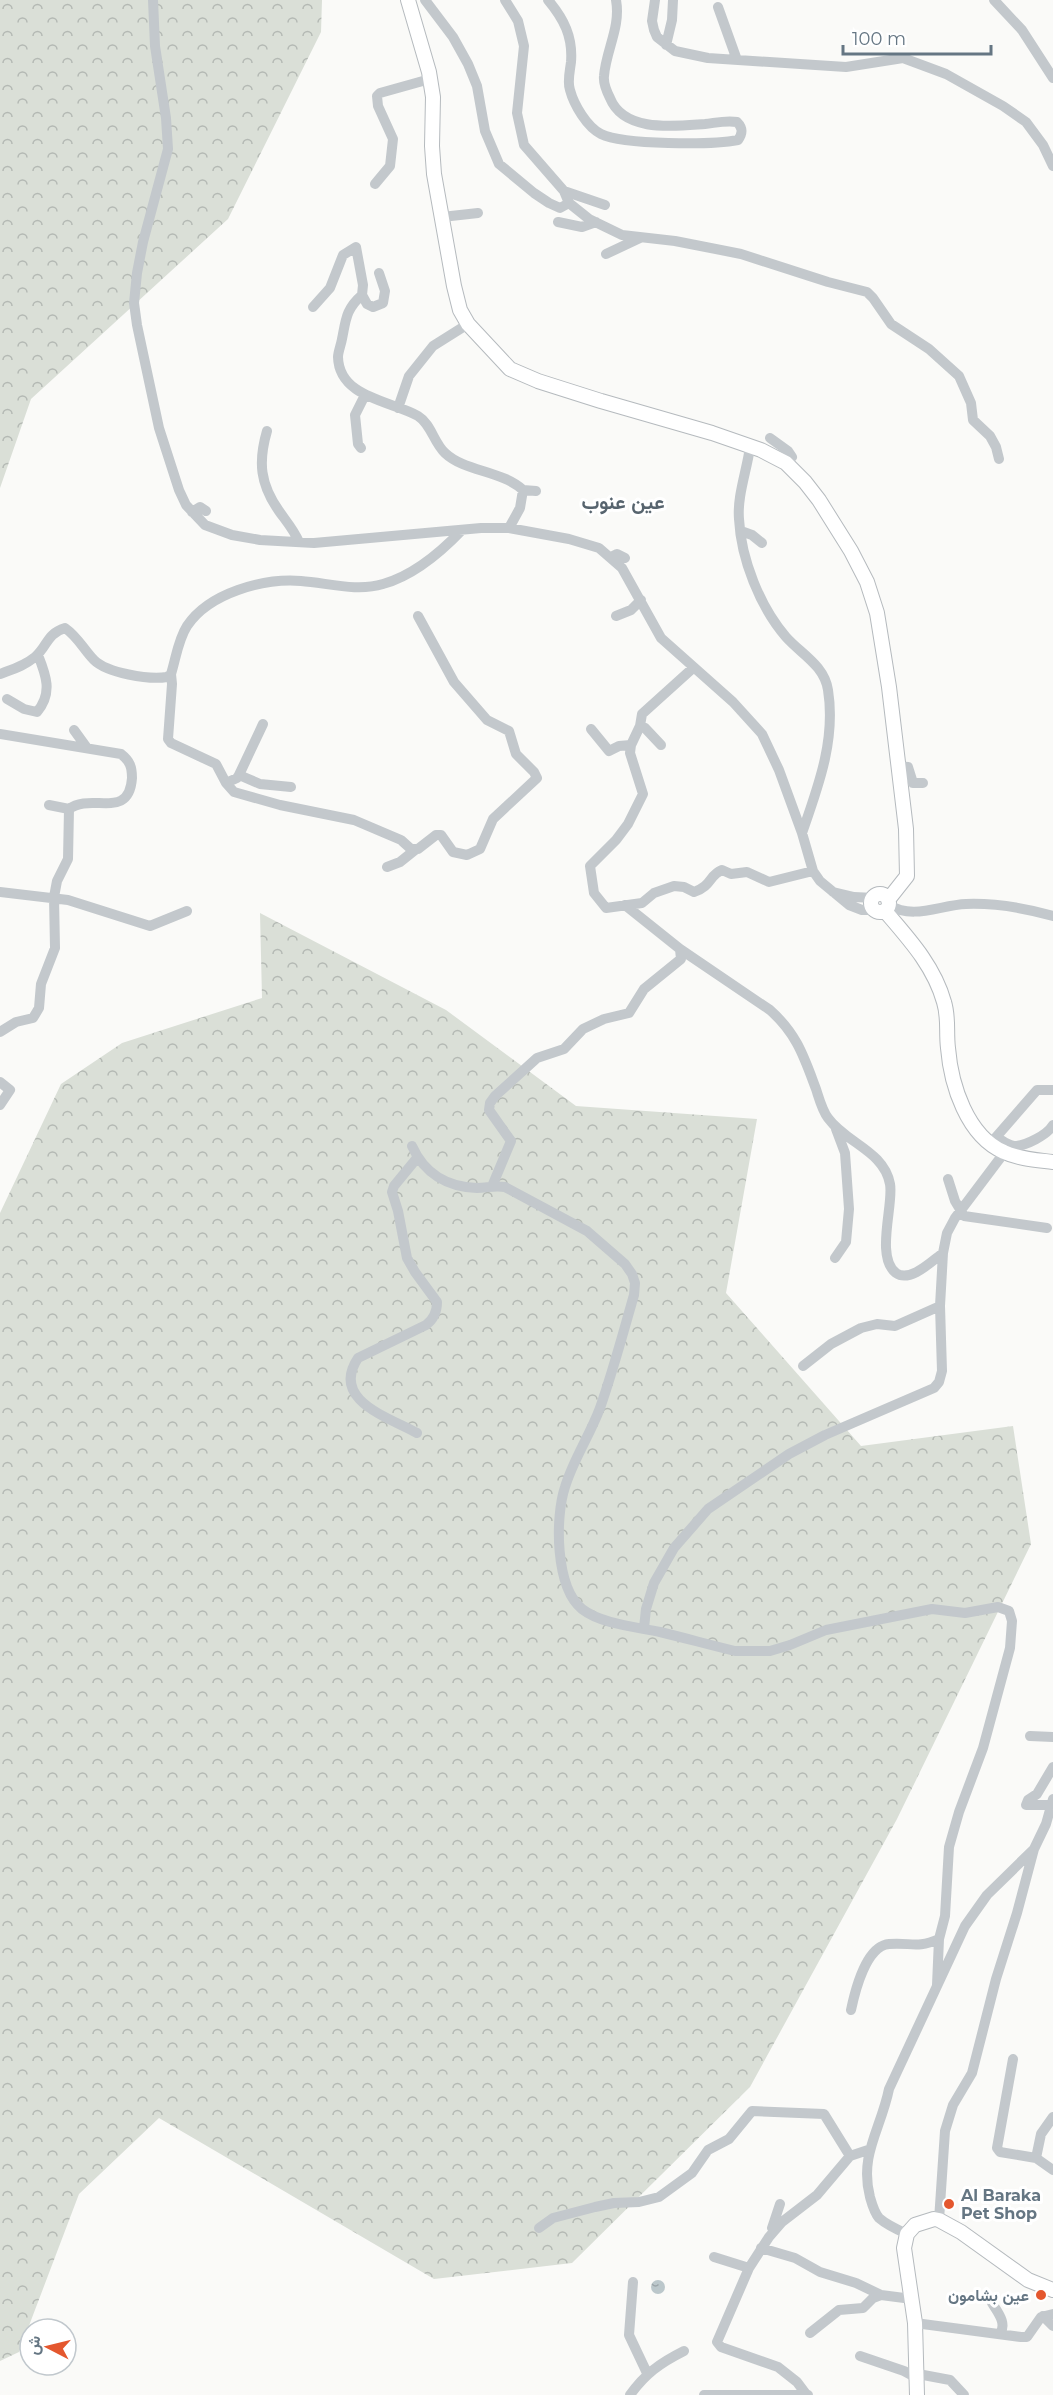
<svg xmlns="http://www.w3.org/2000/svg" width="1053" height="2395" font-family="Montserrat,Vazirmatn,sans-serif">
  <defs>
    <pattern id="forest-crowns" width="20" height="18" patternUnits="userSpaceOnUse" patternTransform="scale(1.5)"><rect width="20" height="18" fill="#dadfd7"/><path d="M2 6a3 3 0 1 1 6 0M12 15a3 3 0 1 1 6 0" fill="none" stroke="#b4b9b4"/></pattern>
    <pattern id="water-ripples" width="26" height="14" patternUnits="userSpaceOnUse" patternTransform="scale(1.5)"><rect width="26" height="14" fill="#bbc7cb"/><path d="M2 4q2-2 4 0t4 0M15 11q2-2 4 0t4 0" fill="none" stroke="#9ca6aa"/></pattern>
  </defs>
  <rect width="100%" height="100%" fill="#fafaf8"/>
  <path fill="url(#forest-crowns)" d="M 0,0 L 322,0 L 321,32 L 228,219 L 31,399 L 0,488 Z
    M 260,913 L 446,1010 L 576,1106 L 757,1119 L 726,1293 L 861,1446 L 1013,1426 L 1031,1544 L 897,1819 L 750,2087 L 572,2263 L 434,2279 L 159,2118 L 79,2194 L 19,2352 L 0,2361 L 0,1213 L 61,1084 L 122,1043 L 262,998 Z"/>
  <path fill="url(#water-ripples)" d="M651 2287a7 7 0 1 1 14 0a7 7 0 1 1-14 0Z"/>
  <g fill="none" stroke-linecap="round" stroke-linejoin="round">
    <g stroke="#b5babe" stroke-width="16">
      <path id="major" d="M 408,0 L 429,72 L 433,97 L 432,146 L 434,174 L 454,286 L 460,310 L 468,324 L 510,369 L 538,381 L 601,401 L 712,433 L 761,450 L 786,463 L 805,482 L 819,500 L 851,551 L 867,582 L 877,613 L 889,687 L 906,829 L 907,876 L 888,900
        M871 903a9 9 0 1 1 18 0a9 9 0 1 1-18 0Z
        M 885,911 C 909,939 934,966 944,1002 C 949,1018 946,1032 948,1048 C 951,1085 967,1136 1004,1152 C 1019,1159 1037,1160 1053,1162
        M 917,2395 L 915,2323 L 904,2248 L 907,2234 L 915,2225 L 934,2219 L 939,2220 L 961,2232 L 1028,2280 L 1053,2290"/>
    </g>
    <path stroke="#c3c8cc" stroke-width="10" d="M 153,0 L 155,46 L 166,118 L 168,149 L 143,242 L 137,273 L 134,303 L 137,325 L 159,428 L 179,490 L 186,505 L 205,525 L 232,535 L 260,540 L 314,543 L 481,528 L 509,528 L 569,539 L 599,548 L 622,568 L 661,638 L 733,702 L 762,734 L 779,770 L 802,833 L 813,871 L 820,881 L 849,905 L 862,910 L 874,910
      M 425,0 L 453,37 L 468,64 L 477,86 L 485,131 L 499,164 L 534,193 L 549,203 L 560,208 L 569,203
      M 505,0 L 518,21 L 524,46 L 517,113 L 524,145 L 564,191 L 569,203 L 589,219 L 622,235 L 675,241 L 741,254 L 828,282 L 867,292 L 873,298 L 891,324 L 929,349 L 959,376 L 971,403 L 973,420 L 990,436 L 996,447 L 999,459
      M 548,0 C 564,19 573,37 571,62 C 570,71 567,82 570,90 C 574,105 587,127 601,134 C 624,145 712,145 738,140 C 743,133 743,128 737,122 C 726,120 715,123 705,124 C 675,126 624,133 610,98 C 607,92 603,84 604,76 C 606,50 621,27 616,0
      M 655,0 L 652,21 L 654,30 L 657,37 L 675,51 L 708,58 L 846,67 L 903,58 L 946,74 L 1003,106 L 1026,122 L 1043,145 L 1053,166
      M 994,0 L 1022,30 L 1053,78
      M 718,7 L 737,60
      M 666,45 L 672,20 L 673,0
      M 375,184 L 390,166 L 393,139 L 378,106 L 377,96 L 380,93 L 430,79
      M 564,191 L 605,205
      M 442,217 L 478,213
      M 558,222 L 582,227 L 596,222
      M 606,254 L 640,238
      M 362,295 L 367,304 L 373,307 L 383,303 L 385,291 L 379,273
      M 313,307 L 330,288 L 343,255 L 356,247 L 363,285 L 362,295 C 346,309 346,319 342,339 C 341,345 338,352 338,357 C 339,398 392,401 418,416 C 431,424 434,443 445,453 C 465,472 501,470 523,490 L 520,508 L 509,528
      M 398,408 L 409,376 L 433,346 L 468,324
      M 267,431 C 258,462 260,484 279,511 C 286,521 294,530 299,542
      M 770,438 L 788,451 L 792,457 L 786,463
      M 750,447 C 747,470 737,496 739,519 C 741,559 760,607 786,637 C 801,654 824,665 828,690 C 836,740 818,787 802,833
      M 361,448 L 358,444 L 355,415 L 365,395
      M 523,490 L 536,491
      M 192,512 L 200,507 L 206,511
      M 741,531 L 752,535 L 762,543
      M 611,557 L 617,554 L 625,558
      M 616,616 L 631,610 L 641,600
      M 693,668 L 642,714 L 640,726 L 631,745 L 630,753 L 643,794 L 628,824 L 616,840 L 590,866 L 594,893 L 606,908 L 642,903 L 654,893 L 674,886 L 684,887 L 694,892 C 712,886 709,875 722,870 L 731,874 L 747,872 L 769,882 L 813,871
      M 0,674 C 13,669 24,666 35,657 C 48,646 46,634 65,628 C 78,637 84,650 94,660 C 107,673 149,680 167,677 L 171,674 C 176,658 178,640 187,626 C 209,593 263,578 301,581 C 328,583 357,592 383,584 C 412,576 441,552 462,530
      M 171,674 L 172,684 L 168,739 L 171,743 L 216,764 L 226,783 L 234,792 L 280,805 L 354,820 L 401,840 L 411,849 L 418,849 L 436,835 L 441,835 L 453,852 L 467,855 L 480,849 L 493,819 L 537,778 L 534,772 L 516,754 L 509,731 L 487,720 L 454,682 L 418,616
      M 7,699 L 24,709 L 37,712 C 53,693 46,675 38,655
      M 640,726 L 645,728 L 661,745
      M 591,729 L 609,751 L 619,746 L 631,745
      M 74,730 L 87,748
      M 0,734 L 121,754 C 130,761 132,767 132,778 C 129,821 91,792 69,809 L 68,859 L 57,881 L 54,897 L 55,948 L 41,984 L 39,1008 L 33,1018 L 16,1022 L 0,1032
      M 897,766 L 908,767 L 913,783 L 923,783
      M 239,775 L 263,724
      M 226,783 L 237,778 L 239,775 L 260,784 L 291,787
      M 49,805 L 69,809
      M 387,867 L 400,862 L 415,850
      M 0,892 L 68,900 L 150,926 L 187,911
      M 833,892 L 854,897 L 874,898
      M 889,905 C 913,920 940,905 966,904 C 995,903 1025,908 1053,916
      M 680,949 L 770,1010 C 797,1034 804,1057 816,1089 C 819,1098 822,1110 828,1118 C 846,1143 884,1151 890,1184 C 894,1204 875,1257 896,1273 C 910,1283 932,1261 943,1253
      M 0,1082 L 10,1090 L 0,1105
      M 996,1137 C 1002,1140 1007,1145 1014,1146 C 1026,1146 1047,1135 1053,1125
      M 990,1144 L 1037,1090 L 1053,1090
      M 412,1146 C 424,1173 447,1187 477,1188 C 487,1188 494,1185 505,1187 L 587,1231 L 625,1264 L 632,1274 L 635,1283 L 634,1295 C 623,1333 613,1371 600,1408 C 590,1435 573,1460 565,1487 C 555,1517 555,1587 582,1609 C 601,1624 637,1627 660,1632 C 685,1638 710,1645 735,1651 L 770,1651 L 790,1645 L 826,1630 L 932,1609 L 965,1613 L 998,1607 L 1009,1611 L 1012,1621 L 1010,1648 L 983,1748 L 959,1812 L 949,1847 L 945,1916 L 939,1939 L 937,1985
      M 948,1179 L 955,1201 L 964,1216 L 1047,1228
      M 493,1184 L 511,1141 L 489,1110 L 490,1103 L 495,1096 L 537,1058 L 564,1049 L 583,1029 L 604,1019 L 629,1013 L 644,989 L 681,959 L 680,949 L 625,905
      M 835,1258 L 846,1242 L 849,1209 L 845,1153 L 836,1129
      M 803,1366 L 831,1344 L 861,1328 L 877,1324 L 895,1326 L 940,1306
      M 417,1433 C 388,1417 330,1400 358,1358 L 426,1325 C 434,1319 437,1312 437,1302 L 415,1272 L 407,1258 L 398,1211 L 392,1192 L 394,1186 L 417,1158
      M 644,1628 L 646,1609 L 654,1583 L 674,1548 L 708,1509 L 789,1454 L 825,1435 L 934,1388 L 939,1382 L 942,1371 L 940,1306 L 943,1253 L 947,1233 L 955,1218 L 1004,1153
      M 1030,1736 L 1053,1737
      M 1050,1805 L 1026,1805 L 1028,1800 L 1037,1794 L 1053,1767
      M 851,2010 C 855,1991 866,1946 889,1944 C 911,1942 916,1949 939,1939
      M 1013,2059 L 997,2148 L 1000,2152 L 1036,2158
      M 1053,2117 L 1041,2134 L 1036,2158 L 1053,2170
      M 939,2220 L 945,2131 L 953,2105 L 972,2073 L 996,1979 L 1017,1913 L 1034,1849 L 1046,1824 L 1053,1799
      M 539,2228 L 553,2218 L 595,2207 L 614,2203 L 639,2202 L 659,2197 L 692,2173 L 708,2150 L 729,2139 L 752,2111 L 824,2114 L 850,2156
      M 772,2228 L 780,2204
      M 907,2234 C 898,2230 887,2225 879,2218 C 874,2212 872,2204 870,2197 C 859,2155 881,2129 889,2089 L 965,1926 L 987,1895 L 1034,1849
      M 761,2248 L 795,2258 L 820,2272 L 856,2283 L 881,2295 L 912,2299
      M 714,2257 L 749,2268
      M 633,2282 L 629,2335 L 647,2373
      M 992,2303 C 998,2313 1007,2323 1000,2334
      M 1043,2316 L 1053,2326
      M 915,2323 L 1021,2337 L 1027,2337 L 1041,2317 L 1053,2314
      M 810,2333 L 839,2310 L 863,2308 L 873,2298 L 881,2295
      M 860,2356 L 904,2371 L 917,2378
      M 918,2374 L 950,2380 L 964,2395
      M 806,2394 L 797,2382 L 778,2367 L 721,2347 L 717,2342 L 749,2268 L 769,2237 L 782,2222 L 817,2195 L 850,2156 L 868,2150
      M 630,2395 C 645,2374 660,2363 684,2351
      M 704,2395 L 808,2395"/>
    <use href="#major" stroke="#fff" stroke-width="14"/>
  </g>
  <g fill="#e4572e" stroke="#fff" stroke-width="2">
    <circle cx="949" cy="2204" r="6"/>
    <circle cx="1041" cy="2295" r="6"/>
  </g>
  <g text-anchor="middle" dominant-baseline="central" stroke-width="6" stroke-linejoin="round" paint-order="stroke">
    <g font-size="16" font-weight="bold" fill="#657683" stroke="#fff" text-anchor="start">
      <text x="961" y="2195">Al Baraka<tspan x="961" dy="18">Pet Shop</tspan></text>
      <text x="1029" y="2295" text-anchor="end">عين بشامون</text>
    </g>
    <g font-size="20" font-weight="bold" fill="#57646e" stroke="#fff">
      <text x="623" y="502">عين عنوب</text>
    </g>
  </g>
  <g transform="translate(48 2347) rotate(277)"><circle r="28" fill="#ffffff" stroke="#c1c8cd" stroke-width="1.5"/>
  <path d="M0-4.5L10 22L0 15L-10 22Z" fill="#e4572e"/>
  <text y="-9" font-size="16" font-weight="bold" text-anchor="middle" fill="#657683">ش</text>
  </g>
  <path d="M843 45v9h148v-9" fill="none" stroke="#657683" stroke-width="3"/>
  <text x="852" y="45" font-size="18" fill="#657683" stroke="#ffffff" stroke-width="4.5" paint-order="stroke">100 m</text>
</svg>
